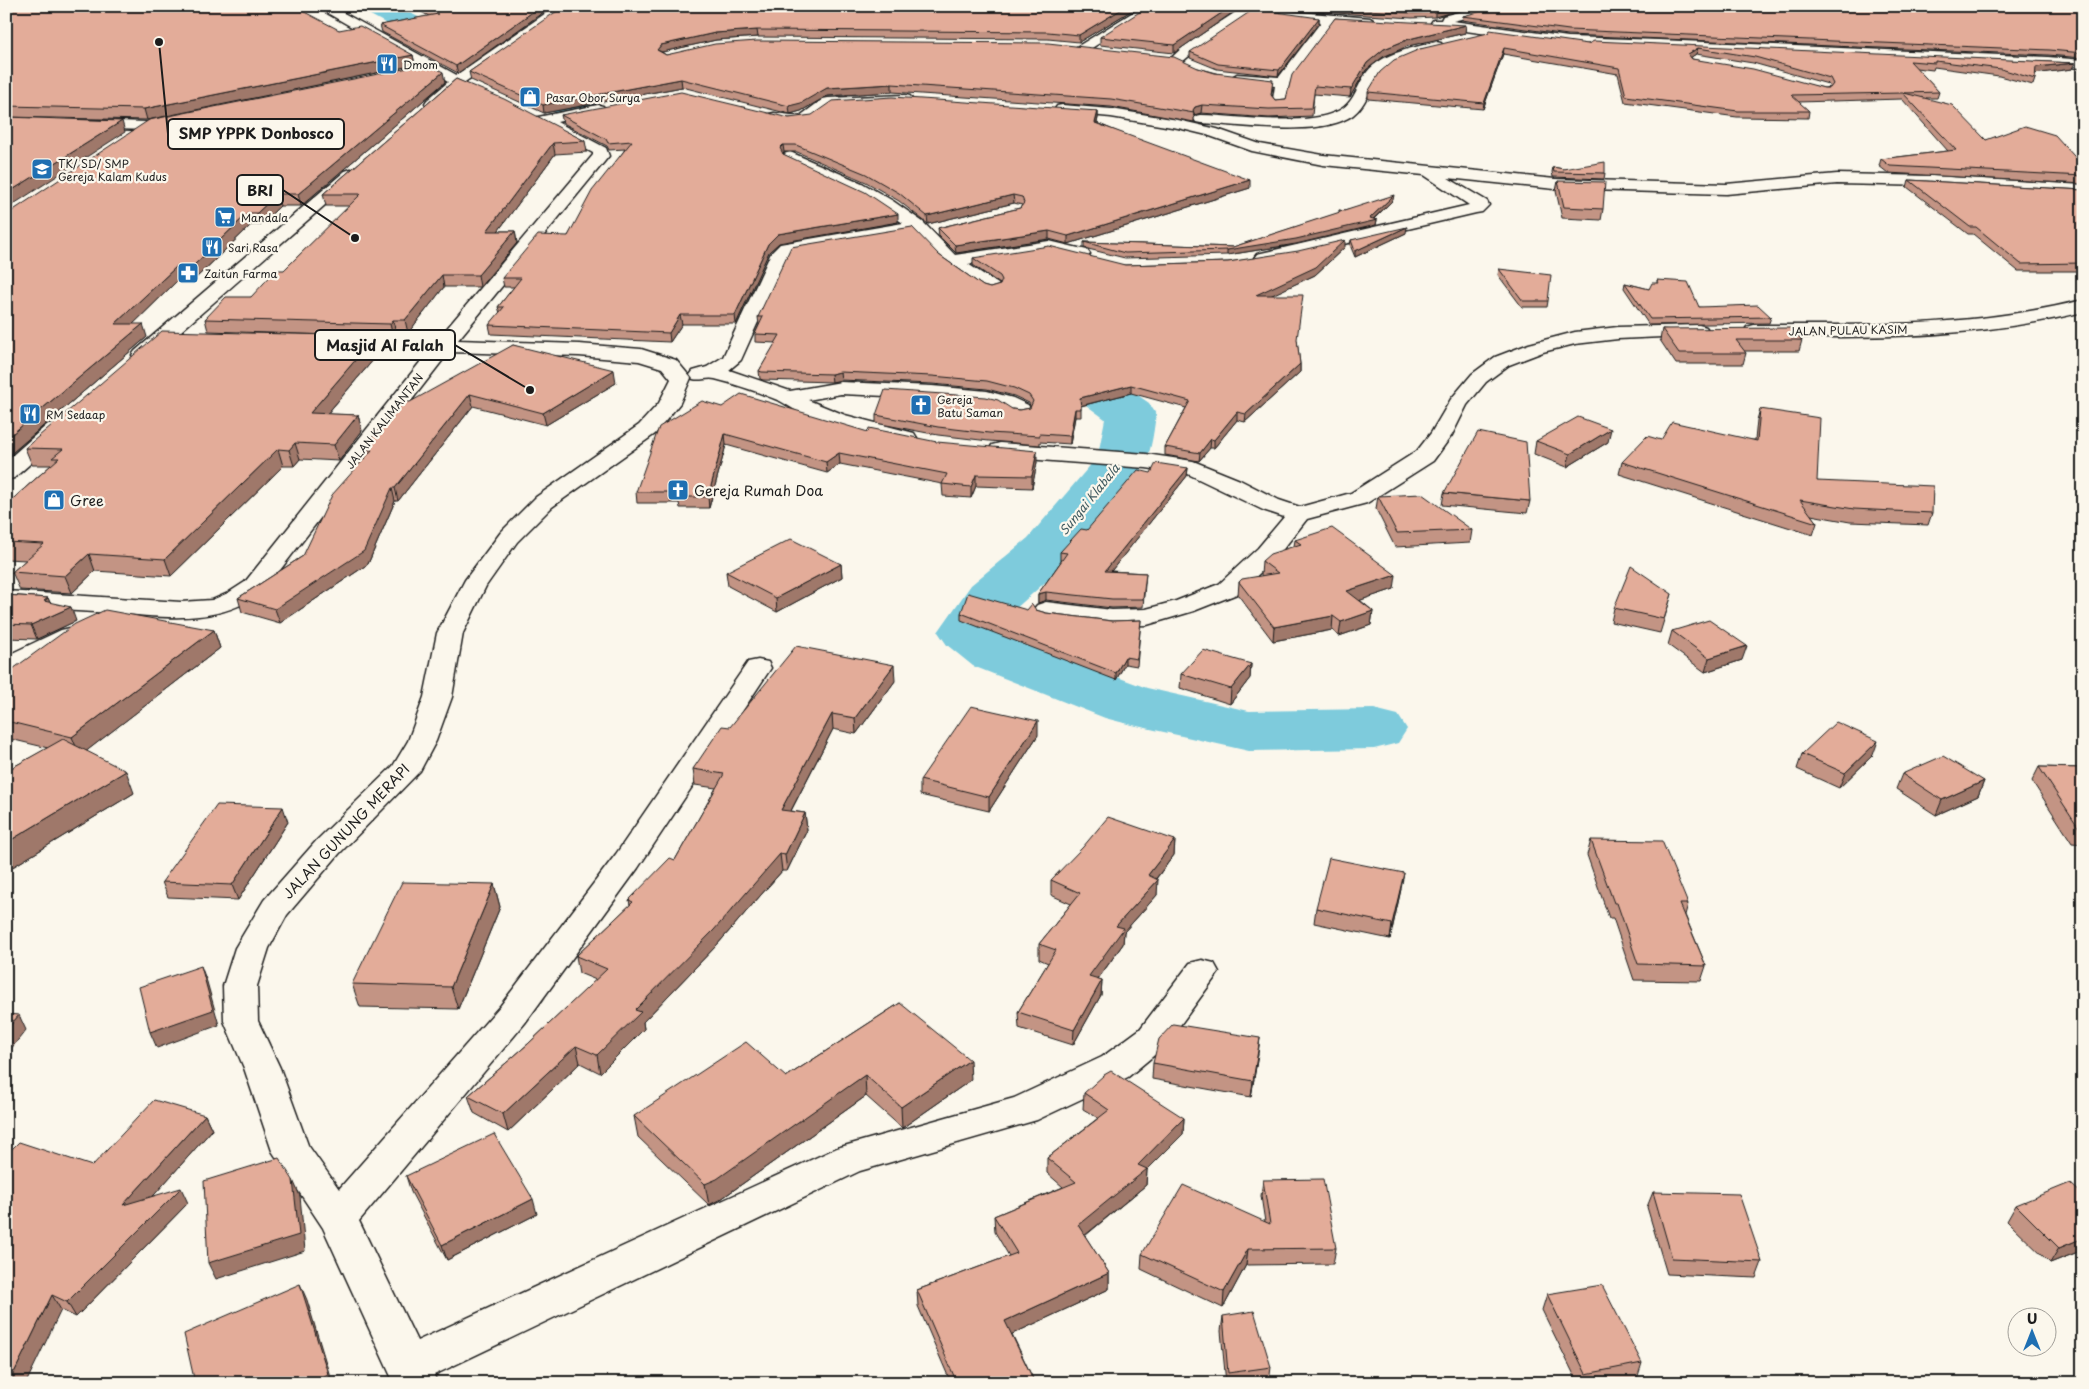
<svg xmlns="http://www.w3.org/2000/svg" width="2089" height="1389" font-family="'Playpen Sans',sans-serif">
  <rect width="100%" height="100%" fill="#fbf7ec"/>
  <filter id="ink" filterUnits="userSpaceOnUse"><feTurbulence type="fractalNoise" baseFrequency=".02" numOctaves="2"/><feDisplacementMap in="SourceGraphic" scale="10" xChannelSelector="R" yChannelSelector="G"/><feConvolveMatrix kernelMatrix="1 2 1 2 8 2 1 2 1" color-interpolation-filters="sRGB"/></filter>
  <g filter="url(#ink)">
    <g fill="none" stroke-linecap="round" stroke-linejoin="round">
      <path fill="#7ecbdc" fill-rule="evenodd" d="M 361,6 L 397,6 L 529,75 L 672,140 L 677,148 L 672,156 L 659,159 L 646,156 L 505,89 L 365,12 Z
        M 1035,331 L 1052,335 L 1149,403 L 1156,414 C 1153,437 1151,457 1138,476 L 1068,562 L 1014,610 L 1002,628 L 1017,640 L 1147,688 L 1249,711 L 1374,709 L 1398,715 L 1407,729 L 1398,743 L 1374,749 L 1249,751 L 1128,724 L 1105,718 L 973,666 L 947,645 L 938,632 L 971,585 L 1028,538 L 1094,461 L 1099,450 L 1105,419 L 1018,355 L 1012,345 L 1018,335 Z"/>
      <g stroke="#1c1c1c" stroke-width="3">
        <path id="minor" d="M 561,6 L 578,6 L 554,19 L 462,84 L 452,84 L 450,81 L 452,78 L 546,13 Z
          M 1143,6 L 1158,6 L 1087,51 L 1077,51 L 1075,48 Z
          M 1229,6 L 1260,6 L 1298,12 L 1370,18 L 1376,22 L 1370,26 L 1334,23 L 1290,82 L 1285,102 L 1275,102 L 1273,99 L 1275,86 L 1237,82 L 1230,78 L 1237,74 L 1279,77 L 1321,22 L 1253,13 L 1195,51 L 1182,62 L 1177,63 L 1170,59 L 1185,45 L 1239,10 L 1231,9 Z
          M 1482,6 L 1503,6 L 1501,9 L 1453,21 L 1568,37 L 1659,40 L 2048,57 L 2083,60 L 2083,68 L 1945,60 L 1593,45 L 1587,48 L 1437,27 L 1431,23 L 1433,20 L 1441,20 L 1443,16 Z
          M 1436,42 L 1441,43 L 1443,46 L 1441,49 C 1419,55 1389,59 1376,79 C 1369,91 1365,106 1353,115 C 1321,138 1240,125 1201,123 L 1196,122 L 1194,119 L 1196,116 L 1201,115 C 1238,116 1305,127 1338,111 C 1354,104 1357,85 1367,72 C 1382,53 1413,48 1436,42 Z
          M 905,95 L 910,96 L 912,99 L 910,102 L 832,106 L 808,123 L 803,124 L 790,124 L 769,120 L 767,117 L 769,114 L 774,113 L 800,116 L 823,99 L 828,98 Z
          M 598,105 L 603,106 L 605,109 L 603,112 L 557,122 L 606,148 L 609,156 L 458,340 L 579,344 L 641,349 L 676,360 L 691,378 L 680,403 L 655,434 L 552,507 L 517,542 L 486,586 L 463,633 L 452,697 L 436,741 L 420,771 L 339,854 L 287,915 L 269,948 L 257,986 L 258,1021 L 280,1068 L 308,1145 L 339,1189 L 501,1005 L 616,854 L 748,662 L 758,660 L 768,662 L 771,668 L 638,868 L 525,1023 L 359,1221 L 417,1341 L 837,1148 L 1014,1098 L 1102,1057 L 1140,1029 L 1190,963 L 1202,960 L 1214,963 L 1219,972 L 1164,1047 L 1128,1077 L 1037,1120 L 860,1171 L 434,1375 L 437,1383 L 394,1383 L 323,1228 L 272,1151 L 244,1068 L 224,1021 L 223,986 L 235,948 L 264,900 L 317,840 L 393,766 L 408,741 L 424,697 L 437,633 L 465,580 L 501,532 L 536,497 L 639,425 L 659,403 L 671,379 L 662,368 L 639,361 L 579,356 L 449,352 L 263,592 C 216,626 166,617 113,613 C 77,611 42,609 6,607 L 6,591 L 181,602 L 212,600 L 228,593 L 245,582 L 429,351 L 341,348 L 334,346 L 331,342 L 334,338 L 341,336 L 438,339 L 593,155 L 593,153 L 547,128 L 545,124 L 538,123 L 536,120 L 538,117 Z
          M 1062,105 L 1111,109 L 1178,120 L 1217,129 L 1260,144 L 1323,155 L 1555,179 L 1726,184 L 1837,174 L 1932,176 L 2083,185 L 2083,195 L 1932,186 L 1837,184 L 1726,194 L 1555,189 L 1448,178 L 1487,201 L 1489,205 L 1482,212 L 1476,213 L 1263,263 L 1257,262 L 1254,258 L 1257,254 L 1469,205 L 1424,175 L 1323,165 L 1252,151 L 1207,135 L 1178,128 L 1111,117 L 1057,112 L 1055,109 L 1057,106 Z
          M 176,116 L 181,117 L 183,120 L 181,123 L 147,130 L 85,128 L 80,127 L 78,124 L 80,121 L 85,120 L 147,122 Z
          M 790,152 L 862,183 L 893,201 L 923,222 L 955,255 L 1049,241 L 1087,250 L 1090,254 L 1087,258 C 1074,261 1062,253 1049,251 C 1030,249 989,260 968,264 L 998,284 L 1000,288 L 998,292 L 991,294 L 984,292 L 940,261 L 913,232 L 791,252 L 788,255 L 741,360 L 729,370 L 790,391 L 841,382 L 932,386 L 987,391 L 1013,398 L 1028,405 L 1031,410 L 1028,415 L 1020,416 L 1012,415 L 999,406 L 986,403 L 932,398 L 841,394 L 808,400 L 845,415 L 914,433 L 917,438 L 914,443 C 890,449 820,422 797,411 C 791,408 786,404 780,401 C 761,393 735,384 715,379 C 708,377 701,381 693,379 L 690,375 L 693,371 L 707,367 L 723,357 L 771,253 L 780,244 L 903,223 L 866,198 L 784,160 L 782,157 L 784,154 Z
          M 2083,300 L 2083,312 C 1971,340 1868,337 1754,337 L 1747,335 L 1744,331 L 1747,327 L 1754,325 C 1868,325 1971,328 2083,300 Z
          M 1699,325 L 1706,327 L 1709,331 L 1706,335 L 1618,339 L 1575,344 L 1543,352 L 1509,365 L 1486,382 L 1467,405 L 1452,435 L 1433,461 L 1367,503 L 1307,519 L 1276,558 L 1237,594 L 1194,611 L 1147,625 L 1112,626 L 1046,618 L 1037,615 L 1033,610 L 1037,605 L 1046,602 L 1112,610 L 1146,609 L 1176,601 L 1219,584 L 1258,548 L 1284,517 L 1263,510 L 1188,474 L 1146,468 L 1000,457 L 992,455 L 989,450 L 992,445 L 1000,443 L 1146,454 L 1193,461 L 1240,480 L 1279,500 L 1300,507 L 1351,493 L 1417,451 L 1431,433 L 1451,399 L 1472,374 L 1495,357 L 1529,344 L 1575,332 L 1618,327 Z
          M 70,628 L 79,630 L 83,636 L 79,642 L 16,672 L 6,674 L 6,656 L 61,630 Z"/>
      </g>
      <g stroke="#1c1c1c" stroke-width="3">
        <path id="tertiary" d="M 315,6 L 331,6 L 462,78 L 464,81 L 437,106 L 427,106 L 425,103 L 427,100 L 448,82 Z
          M 351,169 L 357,171 L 359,174 L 357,177 L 149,359 L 142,361 L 135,359 L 132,355 L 135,351 L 345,171 Z
          M 56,423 L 64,424 L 67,429 L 64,434 L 14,478 L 6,480 L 6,461 L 48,424 Z"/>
      </g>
      <use href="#minor" fill="#fbf7ec" fill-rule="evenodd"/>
      <use href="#tertiary" fill="#fbf7ec" fill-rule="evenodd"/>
    </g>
    <path fill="#c39484" stroke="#1c1c1c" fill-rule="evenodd" d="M 6,6 L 339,30 L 413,55 L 415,65 L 147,120 L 6,117 Z
      M 409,6 L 556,6 L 545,11 L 458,73 L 382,32 L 380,25 L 429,16 Z
      M 567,6 L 1139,6 L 1079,42 L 1048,39 L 758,37 L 716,40 L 662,52 L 666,55 L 1198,68 L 1273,88 L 1271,95 L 1275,100 L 1286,99 L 1335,18 L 1465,33 L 1408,46 L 1383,57 L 1366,70 L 1350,97 L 1314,94 L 1312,116 L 1269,118 L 1201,113 L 1194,115 L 1194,122 L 1111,107 L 892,92 L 827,96 L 801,111 L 790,114 L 682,87 L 544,113 L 471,80 L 469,72 Z
      M 1280,6 L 1473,6 L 1435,17 L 1412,18 L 1322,12 Z
      M 2083,6 L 2083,58 L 2048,55 L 1568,35 L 1462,20 L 1463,16 Z
      M 1235,11 L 1174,53 L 1100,45 L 1100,37 Z
      M 1319,18 L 1319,23 L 1278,76 L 1217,69 L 1190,58 L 1190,52 Z
      M 1588,44 L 2075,63 L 2072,69 L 2035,73 L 2035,79 L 2033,85 L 1999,76 L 1934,67 L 1933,70 L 1916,68 L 1939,92 L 1937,98 L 1926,98 L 1986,140 L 2083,166 L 2083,184 L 1888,173 L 1879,166 L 1881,159 L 1948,151 L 1902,99 L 1798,102 L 1809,111 L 1808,118 L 1737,117 L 1625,102 L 1618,74 L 1503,54 L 1483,109 L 1368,99 L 1368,92 L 1420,49 ZM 1696,54 L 1753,63 L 1828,84 L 1830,87 L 1824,88 L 1692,59 L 1691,57 Z
      M 456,79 L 585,141 L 587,152 L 555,154 L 498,231 L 515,231 L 517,243 L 480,287 L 444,287 L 408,333 L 396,333 L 393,337 L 208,331 L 205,319 L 251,297 L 284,270 L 350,206 L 326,206 L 323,194 Z
      M 445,82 L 301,206 L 280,206 L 260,225 L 251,225 L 196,278 L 180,278 L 133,324 L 147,337 L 6,458 L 6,213 Z
      M 1098,111 L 1098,118 L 1097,123 L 1250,188 L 1068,244 L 1049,239 L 956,253 L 939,236 L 938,228 L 1020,208 L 1022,205 L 1014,203 L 928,224 L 899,201 L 866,182 L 797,152 L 784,152 L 783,154 L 898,222 L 779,243 L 769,252 L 736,324 L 682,324 L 670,342 L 491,334 L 489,325 L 500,313 L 498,307 L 514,287 L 504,287 L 502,278 L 568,236 L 625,149 L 609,150 L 607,146 L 563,123 L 561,115 L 789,118 Z
      M 1553,167 L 1563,169 L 1605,173 L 1604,179 L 1553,177 L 1552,172 Z
      M 1909,180 L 2083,190 L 2083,271 L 2018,271 L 1973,234 L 1968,234 L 1907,187 Z
      M 1558,181 L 1603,209 L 1601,220 L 1562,218 L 1556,191 Z
      M 1393,200 L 1374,219 L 1377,220 L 1376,225 L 1296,244 L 1227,255 L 1125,258 L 1084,248 L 1084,242 L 1233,247 L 1339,213 L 1339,210 L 1344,211 Z
      M 1406,233 L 1355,257 L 1350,245 L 1351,240 Z
      M 1345,247 L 1315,275 L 1271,295 L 1297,340 L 1300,364 L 1300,372 L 1245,422 L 1237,420 L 1214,448 L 1210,448 L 1199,461 L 1165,455 L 1165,447 L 1186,408 L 1131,393 L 1081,406 L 1081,417 L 1075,417 L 1070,444 L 1040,442 L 1040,445 L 989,441 L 938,435 L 876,423 L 876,415 L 1012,409 L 1020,410 L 1030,408 L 1030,406 L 1029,403 L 1014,396 L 987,389 L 932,384 L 841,380 L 832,382 L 763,380 L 760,379 L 759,371 L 776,343 L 755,342 L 755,334 L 759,325 L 758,317 L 939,255 L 983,286 L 990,288 L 1000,285 L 1000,284 L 973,265 L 973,258 L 1125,265 L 1228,262 Z
      M 1499,269 L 1548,301 L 1547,307 L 1522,307 L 1498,275 Z
      M 1657,280 L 1699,307 L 1771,317 L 1769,323 L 1649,325 L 1624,288 L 1625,283 L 1649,289 L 1657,283 Z
      M 1662,329 L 1802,340 L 1799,351 L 1744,351 L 1746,353 L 1743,364 L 1676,364 L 1660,340 Z
      M 513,345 L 616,383 L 546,425 L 473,406 L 398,501 L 395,501 L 368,564 L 280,623 L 242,612 L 238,598 L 303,556 L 365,457 L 363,449 Z
      M 380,352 L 327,414 L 358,415 L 362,431 L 339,461 L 300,459 L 294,466 L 283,466 L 171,576 L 95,571 L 72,593 L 20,590 L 12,572 L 26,560 L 6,559 L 6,505 L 51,465 L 32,465 L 25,448 Z
      M 722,407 L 1037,462 L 1032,488 L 976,486 L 971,498 L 943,496 L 942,484 L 840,464 L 827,473 L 726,445 L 709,508 L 680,508 L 679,503 L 637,503 L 636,492 Z
      M 1760,409 L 1817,481 L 1932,513 L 1928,525 L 1850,522 L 1811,515 L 1817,523 L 1813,535 L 1619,474 L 1622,462 L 1661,440 L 1755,440 L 1757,420 Z
      M 1536,441 L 1608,442 L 1567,467 L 1534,454 Z
      M 1188,468 L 1187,476 L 1111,571 L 1146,573 L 1143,607 L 1112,608 L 1046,600 L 1038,603 L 1038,594 L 1062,560 L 1060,560 L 1060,552 L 1087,530 L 1151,473 Z
      M 1444,493 L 1530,501 L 1527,513 L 1442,505 Z
      M 1378,496 L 1472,530 L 1470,543 L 1395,547 L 1376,509 Z
      M 1295,540 L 1394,589 L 1360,600 L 1373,611 L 1371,625 L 1339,636 L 1332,630 L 1273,641 L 1238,595 L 1239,582 L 1262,576 L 1261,575 L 1262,561 L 1294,546 Z
      M 841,564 L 842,577 L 777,612 L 728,586 L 726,572 Z
      M 1672,594 L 1660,633 L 1611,622 L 1614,608 Z
      M 6,595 L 48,598 L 50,603 L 76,621 L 37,639 L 6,638 Z
      M 1036,610 L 1046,613 L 1112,621 L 1141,620 L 1137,666 L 1125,664 L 1116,680 L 961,620 L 961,613 Z
      M 214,630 L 220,648 L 86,751 L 134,793 L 6,871 L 6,771 L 48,748 L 6,738 L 6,674 Z
      M 1672,631 L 1742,660 L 1705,672 L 1668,645 Z
      M 1251,664 L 1250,678 L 1230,704 L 1180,688 L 1181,674 Z
      M 895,681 L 856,734 L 833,729 L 791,811 L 805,813 L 807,830 L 787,871 L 782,871 L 716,946 L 643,1022 L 644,1029 L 600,1073 L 580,1063 L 508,1132 L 474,1113 L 468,1096 L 528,1044 L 596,980 L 579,973 L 576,956 L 630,905 L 629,900 L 675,860 L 716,788 L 695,785 L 693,769 L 730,727 Z
      M 1038,735 L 989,811 L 920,795 L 920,780 Z
      M 1802,754 L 1873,755 L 1839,788 L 1797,769 Z
      M 2039,767 L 2083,768 L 2083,844 L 2072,843 L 2032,781 Z
      M 1902,774 L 1984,781 L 1978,796 L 1936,815 L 1896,789 Z
      M 288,822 L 238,900 L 168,897 L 162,882 Z
      M 1175,840 L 1174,855 L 1156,879 L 1157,895 L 1124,932 L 1123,944 L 1098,979 L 1102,980 L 1101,995 L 1073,1045 L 1019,1028 L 1018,1012 L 1048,963 L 1039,959 L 1039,944 L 1071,904 L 1051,895 L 1051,880 Z
      M 1591,840 L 1688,904 L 1685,915 L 1706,966 L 1701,981 L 1634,980 L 1613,918 L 1609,918 L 1587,855 Z
      M 494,884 L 500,907 L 458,1009 L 360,1007 L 352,984 Z
      M 1401,889 L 1390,939 L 1314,923 L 1316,908 Z
      M 900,1003 L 971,1080 L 902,1128 L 866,1096 L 721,1199 L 709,1205 L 638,1137 L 634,1116 L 786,1077 Z
      M 1258,1054 L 1251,1097 L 1152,1079 L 1153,1063 Z
      M 1084,1093 L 1184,1118 L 1183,1134 L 1147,1170 L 1146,1185 L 1085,1236 L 1109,1273 L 1109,1289 L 1012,1334 L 1035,1383 L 951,1383 L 918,1306 L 917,1290 L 1009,1256 L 995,1232 L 994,1216 L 1063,1187 L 1047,1173 L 1047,1158 L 1098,1118 L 1083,1109 Z
      M 205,1115 L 212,1130 L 152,1197 L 188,1203 L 76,1317 L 61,1310 L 6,1383 L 92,1166 Z
      M 406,1176 L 537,1214 L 447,1260 L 411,1192 Z
      M 1263,1180 L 1336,1248 L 1333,1264 L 1246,1265 L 1223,1308 L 1141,1269 L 1142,1254 L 1265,1222 L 1261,1196 Z
      M 1653,1192 L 1762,1262 L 1756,1278 L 1667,1274 L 1647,1207 Z
      M 2016,1205 L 2083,1250 L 2050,1263 L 2007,1221 Z
      M 1547,1294 L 1642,1363 L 1637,1379 L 1618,1383 L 1578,1383 L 1542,1310 Z
      M 1223,1316 L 1271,1367 L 1269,1383 L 1226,1383 L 1221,1331 Z"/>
    <path fill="#9f786b" stroke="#1c1c1c" d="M 541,6 L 556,6 L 545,11 L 458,73 L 456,66 Z
      M 1127,6 L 1139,6 L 1079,42 L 1079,35 Z
      M 1232,6 L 1235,6 L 1235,11 L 1174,53 L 1174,45 Z
      M 1457,6 L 1473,6 L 1435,17 L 1435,12 Z
      M 1319,18 L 1319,23 L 1278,76 L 1279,70 Z
      M 1466,25 L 1465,33 L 1408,46 L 1383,57 L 1366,70 L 1350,97 L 1351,89 L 1367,63 L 1384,49 L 1409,39 Z
      M 757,30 L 758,37 L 716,40 L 662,52 L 657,50 L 661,45 L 715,33 Z
      M 1504,48 L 1503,54 L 1483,109 L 1484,103 Z
      M 1698,48 L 1696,54 L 1687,60 L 1688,54 Z
      M 413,55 L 415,65 L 147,120 L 144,109 Z
      M 2075,63 L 2072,69 L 2034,74 L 2036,67 Z
      M 443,72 L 445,82 L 301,206 L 298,194 Z
      M 681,79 L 682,87 L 544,113 L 543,105 Z
      M 892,84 L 892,92 L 827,96 L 801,111 L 790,114 L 789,106 L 827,88 Z
      M 1202,105 L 1201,113 L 1194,115 L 1194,116 L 1193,110 L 1195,107 Z
      M 1098,111 L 1098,118 L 1095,130 L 1095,123 Z
      M 122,121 L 125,132 L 6,209 L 6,194 Z
      M 553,143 L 555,154 L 490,242 L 487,231 Z
      M 783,145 L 784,152 L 780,156 L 780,148 Z
      M 1250,180 L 1250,188 L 1068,244 L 1068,236 Z
      M 277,194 L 280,206 L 260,225 L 257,213 Z
      M 1013,195 L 1014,203 L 928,224 L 927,216 Z
      M 1394,195 L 1393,200 L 1371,221 L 1377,220 L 1376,225 L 1296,244 L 1227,255 L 1227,250 L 1370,218 Z
      M 248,213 L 251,225 L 196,278 L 193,266 Z
      M 898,214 L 898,222 L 779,243 L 769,252 L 736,324 L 735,315 L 768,244 L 778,234 Z
      M 1407,227 L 1406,233 L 1355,257 L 1355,251 Z
      M 515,231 L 517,243 L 480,287 L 478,275 Z
      M 1049,231 L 1049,239 L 956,253 L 955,245 Z
      M 1345,240 L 1345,247 L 1315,275 L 1255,303 L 1256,295 Z
      M 177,266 L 180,278 L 120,337 L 115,324 Z
      M 442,275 L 444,287 L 408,333 L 405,320 Z
      M 680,315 L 682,324 L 670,342 L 669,333 Z
      M 393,320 L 396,333 L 393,337 L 390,324 Z
      M 143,324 L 147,337 L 6,458 L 6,439 Z
      M 376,336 L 380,352 L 314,429 L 310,413 Z
      M 1300,364 L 1300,372 L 1245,422 L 1246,414 Z
      M 614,370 L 616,383 L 546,425 L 543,413 Z
      M 840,372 L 841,380 L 832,382 L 831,374 Z
      M 1131,385 L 1131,393 L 1080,406 L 1080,398 Z
      M 470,394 L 473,406 L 398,501 L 395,488 Z
      M 1075,409 L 1075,417 L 1070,444 L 1070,436 Z
      M 1237,412 L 1237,420 L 1214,448 L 1214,440 Z
      M 358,415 L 362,431 L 339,461 L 334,445 Z
      M 1611,429 L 1608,442 L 1567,467 L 1570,454 Z
      M 725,434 L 726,445 L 709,508 L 708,497 Z
      M 1211,439 L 1210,448 L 1199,461 L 1200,453 Z
      M 295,443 L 300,459 L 294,466 L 289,450 Z
      M 278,449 L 283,466 L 171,576 L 165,559 Z
      M 1037,451 L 1037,462 L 1032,488 L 1032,476 Z
      M 839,453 L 840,464 L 827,473 L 826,462 Z
      M 1188,468 L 1187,476 L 1104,580 L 1105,571 Z
      M 976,475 L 976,486 L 971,498 L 971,487 Z
      M 392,488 L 395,501 L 368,564 L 280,623 L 275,609 Z
      M 89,554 L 95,571 L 72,593 L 65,576 Z
      M 841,564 L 842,577 L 777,612 L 776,598 Z
      M 1396,575 L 1394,589 L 1346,605 L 1347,591 Z
      M 1046,592 L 1046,600 L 1038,603 L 1038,594 Z
      M 48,598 L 54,611 L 44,601 Z
      M 71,607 L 76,621 L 37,639 L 31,625 Z
      M 1373,611 L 1371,625 L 1339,636 L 1341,622 Z
      M 1333,616 L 1332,630 L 1273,641 L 1274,627 Z
      M 214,630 L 220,648 L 80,756 L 72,737 Z
      M 1747,646 L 1742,660 L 1705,672 L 1709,658 Z
      M 1125,657 L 1125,664 L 1116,680 L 1116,673 Z
      M 1251,664 L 1250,678 L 1230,704 L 1231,689 Z
      M 894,665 L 895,681 L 856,734 L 855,718 Z
      M 832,714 L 833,729 L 783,826 L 781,810 Z
      M 1038,721 L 1038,735 L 989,811 L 989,797 Z
      M 1878,741 L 1873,755 L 1839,788 L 1845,773 Z
      M 126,771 L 134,793 L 6,871 L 6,843 Z
      M 1984,781 L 1978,796 L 1936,815 L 1942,800 Z
      M 283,807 L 288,822 L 238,900 L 232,885 Z
      M 805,813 L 807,830 L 787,871 L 785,855 Z
      M 1175,840 L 1174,855 L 1147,890 L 1148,875 Z
      M 780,854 L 782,871 L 716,946 L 643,1022 L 644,1029 L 600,1073 L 597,1055 L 635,1010 Z
      M 1404,873 L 1401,889 L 1390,939 L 1392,924 Z
      M 1158,880 L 1157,895 L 1124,932 L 1123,944 L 1089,991 L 1089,976 L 1116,926 Z
      M 494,884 L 500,907 L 458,1009 L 451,987 Z
      M 201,966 L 207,982 L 219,1025 L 157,1048 L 150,1032 Z
      M 1102,980 L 1101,995 L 1073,1045 L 1074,1030 Z
      M 19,1015 L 26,1030 L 6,1055 L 6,1030 Z
      M 1260,1038 L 1258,1054 L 1251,1097 L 1253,1081 Z
      M 576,1046 L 580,1063 L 508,1132 L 503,1114 Z
      M 970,1060 L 971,1080 L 902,1128 L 901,1107 Z
      M 865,1075 L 866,1096 L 721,1199 L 709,1205 L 705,1184 Z
      M 205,1115 L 212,1130 L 131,1221 L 123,1205 Z
      M 1184,1118 L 1183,1134 L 1147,1170 L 1146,1185 L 1078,1241 L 1078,1225 Z
      M 293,1180 L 300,1196 L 305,1251 L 216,1279 L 208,1263 Z
      M 181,1188 L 188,1203 L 76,1317 L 67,1302 Z
      M 533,1199 L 537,1214 L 447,1260 L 442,1245 Z
      M 2083,1238 L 2083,1250 L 2050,1263 L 2059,1248 Z
      M 1248,1249 L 1246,1265 L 1223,1308 L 1224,1292 Z
      M 1109,1273 L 1109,1289 L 1006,1337 L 1005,1321 Z
      M 300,1284 L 307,1300 L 332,1383 L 310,1383 Z
      M 52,1295 L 61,1310 L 26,1383 L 9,1383 Z"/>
    <path fill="#e3ac99" stroke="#1c1c1c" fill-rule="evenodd" d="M 6,6 L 293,6 L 339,30 L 360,26 L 413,55 L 144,109 L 6,106 Z
      M 422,6 L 541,6 L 456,66 L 380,25 L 438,14 Z
      M 567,6 L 1127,6 L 1079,35 L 1048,32 L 757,30 L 715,33 L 661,45 L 657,50 L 666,55 L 715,44 L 757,41 L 1048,43 L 1174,57 L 1198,68 L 1215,73 L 1273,80 L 1271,95 L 1275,100 L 1286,99 L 1292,75 L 1335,18 L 1466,25 L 1409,39 L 1384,49 L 1367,63 L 1351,89 L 1315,86 L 1312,108 L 1269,109 L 1202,105 L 1195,107 L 1193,110 L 1194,113 L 1111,99 L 892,84 L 827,88 L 801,103 L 789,106 L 681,79 L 543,105 L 469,72 L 554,13 Z
      M 1149,6 L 1232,6 L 1174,45 L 1100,37 Z
      M 1321,6 L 1457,6 L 1435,12 L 1413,13 L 1322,7 Z
      M 1501,6 L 2083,6 L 2083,53 L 2050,50 L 1569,30 L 1463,16 Z
      M 1254,9 L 1319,18 L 1279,70 L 1218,64 L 1190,52 Z
      M 1490,30 L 1588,44 L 1594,41 L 2075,63 L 2036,67 L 2035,79 L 2001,69 L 1935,61 L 1935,63 L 1910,61 L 1939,92 L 1904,93 L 1952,105 L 1986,140 L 2025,126 L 2055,135 L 2083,166 L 2083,176 L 1890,166 L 1881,159 L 1956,150 L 1903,93 L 1791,95 L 1809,111 L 1738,111 L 1626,96 L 1619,68 L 1504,48 L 1484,103 L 1368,92 L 1380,72 L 1394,60 L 1420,49 L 1488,33 ZM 1698,48 L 1755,57 L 1830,78 L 1833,84 L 1830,88 L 1824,88 L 1753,69 L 1692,59 L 1688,54 Z
      M 428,64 L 443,72 L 298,194 L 277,194 L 257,213 L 248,213 L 193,266 L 177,266 L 115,324 L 143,324 L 6,439 L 6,213 L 9,213 L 149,120 Z
      M 456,79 L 504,99 L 585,141 L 553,143 L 487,231 L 515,231 L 478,275 L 442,275 L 405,320 L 393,320 L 390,324 L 205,319 L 226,297 L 251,297 L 276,270 L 284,270 L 361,194 L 323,194 Z
      M 681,92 L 789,118 L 812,115 L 832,101 L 892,97 L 1098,111 L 1095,123 L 1250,180 L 1068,236 L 1049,231 L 955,245 L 938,228 L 1020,208 L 1024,203 L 1022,197 L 1013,195 L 927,216 L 899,193 L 866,174 L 796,145 L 783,145 L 780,148 L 783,154 L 865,192 L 898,214 L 778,234 L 768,244 L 735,315 L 680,315 L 669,333 L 489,325 L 504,307 L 498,307 L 521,278 L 502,278 L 538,235 L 568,236 L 592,191 L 632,141 L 608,143 L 606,139 L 561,115 Z
      M 6,117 L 122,121 L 6,194 Z
      M 1605,162 L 1605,173 L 1554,172 L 1553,167 L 1563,169 Z
      M 1909,180 L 2083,190 L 2083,263 L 2021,264 L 1976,227 L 1970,227 Z
      M 1558,181 L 1605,182 L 1603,209 L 1564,207 Z
      M 1394,195 L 1370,218 L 1377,220 L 1296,239 L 1227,250 L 1125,253 L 1084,242 L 1233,247 L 1340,212 L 1339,210 L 1344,211 Z
      M 912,227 L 939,255 L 983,286 L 990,288 L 1000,285 L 1002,280 L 1000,276 L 973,258 L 1049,246 L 1125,265 L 1228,262 L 1298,251 L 1345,240 L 1316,267 L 1256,295 L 1303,295 L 1297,339 L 1300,364 L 1246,414 L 1237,412 L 1214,440 L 1211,439 L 1200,453 L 1165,447 L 1190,401 L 1131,385 L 1080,398 L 1081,409 L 1075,409 L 1070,436 L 1040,434 L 1040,436 L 989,433 L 938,427 L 876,415 L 885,390 L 986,397 L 998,400 L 1012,409 L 1020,410 L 1030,408 L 1033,401 L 1029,395 L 1014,388 L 987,381 L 932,376 L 840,372 L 831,374 L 762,372 L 759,371 L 780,335 L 755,334 L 763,317 L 758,317 L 791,247 Z
      M 1407,227 L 1355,251 L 1351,240 Z
      M 1499,269 L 1551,275 L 1548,301 L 1523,301 Z
      M 1657,280 L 1688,282 L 1699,307 L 1758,305 L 1771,317 L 1650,319 L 1625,283 L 1649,289 L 1652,283 L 1659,283 Z
      M 1790,328 L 1802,340 L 1736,340 L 1746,353 L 1679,353 L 1662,329 Z
      M 162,331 L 376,336 L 310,413 L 358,415 L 334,445 L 295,443 L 289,450 L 278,449 L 165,559 L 89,554 L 65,576 L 12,572 L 44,544 L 6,542 L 6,505 L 59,458 L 52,458 L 63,449 L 25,448 Z
      M 513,345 L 614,370 L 543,413 L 470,394 L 395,488 L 392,488 L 364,551 L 275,609 L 238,598 L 303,556 L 332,495 L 372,450 L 363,449 L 392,412 L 404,402 L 410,402 Z
      M 741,394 L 868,432 L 869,428 L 937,442 L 1037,451 L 1032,476 L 976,475 L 971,487 L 942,484 L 947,474 L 839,453 L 826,462 L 725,434 L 708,497 L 678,497 L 679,492 L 636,492 L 659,427 L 702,401 L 722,407 Z
      M 1760,409 L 1820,418 L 1817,481 L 1933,486 L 1932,513 L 1854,509 L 1800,500 L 1817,523 L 1622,462 L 1647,436 L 1661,440 L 1672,422 L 1757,441 Z
      M 1578,417 L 1611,429 L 1570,454 L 1536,441 Z
      M 1478,432 L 1526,442 L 1530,501 L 1444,493 Z
      M 1156,463 L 1188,468 L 1105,571 L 1146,573 L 1143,599 L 1112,599 L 1046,592 L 1038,594 L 1067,553 L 1060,552 L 1081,529 L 1087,530 L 1138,470 L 1151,473 Z
      M 1422,494 L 1472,530 L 1397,533 L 1378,496 Z
      M 1332,528 L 1396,575 L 1347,591 L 1373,611 L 1341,622 L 1333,616 L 1274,627 L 1239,582 L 1242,579 L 1278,573 L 1262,561 L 1270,554 L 1301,544 L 1295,540 Z
      M 791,539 L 841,564 L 776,598 L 726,572 Z
      M 1631,566 L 1672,594 L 1664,619 L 1614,608 Z
      M 968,593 L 1027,610 L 1032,604 L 1036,610 L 1046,613 L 1112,621 L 1141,620 L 1137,659 L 1125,657 L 1116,673 L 961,613 Z
      M 6,595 L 48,598 L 44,601 L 71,607 L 31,625 L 6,624 Z
      M 105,610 L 214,630 L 72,737 L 6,721 L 6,674 L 75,624 Z
      M 1709,620 L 1747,646 L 1709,658 L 1672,631 Z
      M 796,646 L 894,665 L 855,718 L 832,714 L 781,810 L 805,813 L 785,855 L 780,854 L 714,930 L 635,1010 L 641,1012 L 597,1055 L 576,1046 L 503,1114 L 468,1096 L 528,1044 L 607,969 L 576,956 L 633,902 L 629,900 L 670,858 L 675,860 L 724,774 L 693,769 L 722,726 L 730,727 Z
      M 1203,650 L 1251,664 L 1231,689 L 1181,674 Z
      M 971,706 L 1038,721 L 989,797 L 920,780 Z
      M 1836,722 L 1878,741 L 1845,773 L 1802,754 Z
      M 63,739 L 126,771 L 6,843 L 6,771 Z
      M 1943,756 L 1984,781 L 1942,800 L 1902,774 Z
      M 2039,767 L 2083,768 L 2083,829 L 2079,828 Z
      M 217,805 L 283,807 L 232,885 L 162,882 Z
      M 1108,817 L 1175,840 L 1148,875 L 1158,880 L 1116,926 L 1124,928 L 1089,976 L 1102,980 L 1074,1030 L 1018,1012 L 1056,950 L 1039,944 L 1080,893 L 1051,880 L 1083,847 Z
      M 1591,840 L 1662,841 L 1688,904 L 1680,904 L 1706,966 L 1638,964 L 1617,903 L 1614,903 Z
      M 1329,858 L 1404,873 L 1392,924 L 1316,908 Z
      M 402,882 L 494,884 L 451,987 L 352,984 Z
      M 201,966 L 213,1010 L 150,1032 L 139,987 Z
      M 900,1003 L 970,1060 L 901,1107 L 865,1075 L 717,1179 L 705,1184 L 634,1116 L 746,1042 L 786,1077 Z
      M 6,1014 L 19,1015 L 6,1030 Z
      M 1173,1024 L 1260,1038 L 1253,1081 L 1153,1063 L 1159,1039 Z
      M 1111,1071 L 1184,1118 L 1138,1165 L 1147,1169 L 1078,1225 L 1109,1273 L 1005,1321 L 1035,1383 L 957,1383 L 917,1290 L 1017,1253 L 994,1216 L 1076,1182 L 1047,1158 L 1109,1110 L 1084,1093 L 1104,1075 Z
      M 154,1100 L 205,1115 L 123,1205 L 181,1188 L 67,1302 L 52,1295 L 9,1383 L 6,1383 L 6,1155 L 19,1142 L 92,1166 Z
      M 494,1134 L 533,1199 L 442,1245 L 406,1176 Z
      M 279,1158 L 293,1180 L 299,1235 L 208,1263 L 204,1181 Z
      M 1323,1179 L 1336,1248 L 1248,1249 L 1224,1292 L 1142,1254 L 1183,1185 L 1270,1224 L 1263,1180 Z
      M 2070,1183 L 2083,1195 L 2083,1238 L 2059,1248 L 2016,1205 Z
      M 1653,1192 L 1739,1194 L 1762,1262 L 1672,1258 Z
      M 300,1284 L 328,1374 L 310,1383 L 195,1383 L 184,1334 Z
      M 1602,1285 L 1642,1363 L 1586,1374 L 1547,1294 Z
      M 1254,1311 L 1271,1367 L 1228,1373 L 1223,1316 Z"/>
  </g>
  <defs>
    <g id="restaurant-square" transform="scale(1.125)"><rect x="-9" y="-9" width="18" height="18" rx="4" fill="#1f6fb2" stroke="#fbf7ec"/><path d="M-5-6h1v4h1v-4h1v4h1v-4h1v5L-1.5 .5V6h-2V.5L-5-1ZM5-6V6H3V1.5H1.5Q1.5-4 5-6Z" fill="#fff"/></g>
    <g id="shop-square" transform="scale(1.125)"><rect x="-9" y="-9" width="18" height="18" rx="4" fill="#1f6fb2" stroke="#fbf7ec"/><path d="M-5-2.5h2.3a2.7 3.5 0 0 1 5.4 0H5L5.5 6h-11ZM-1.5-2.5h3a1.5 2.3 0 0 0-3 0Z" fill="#fff"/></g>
    <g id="school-square" transform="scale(1.125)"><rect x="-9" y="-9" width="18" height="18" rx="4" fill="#1f6fb2" stroke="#fbf7ec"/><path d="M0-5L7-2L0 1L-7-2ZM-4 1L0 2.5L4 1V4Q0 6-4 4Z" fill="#fff"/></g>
    <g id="supermarket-square" transform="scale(1.125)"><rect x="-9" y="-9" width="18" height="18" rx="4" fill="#1f6fb2" stroke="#fbf7ec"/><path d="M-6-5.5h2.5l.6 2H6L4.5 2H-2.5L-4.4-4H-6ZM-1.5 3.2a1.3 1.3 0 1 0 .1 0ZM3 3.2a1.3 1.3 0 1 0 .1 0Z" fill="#fff"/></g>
    <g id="pharmacy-square" transform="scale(1.125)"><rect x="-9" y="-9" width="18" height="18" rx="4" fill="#1f6fb2" stroke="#fbf7ec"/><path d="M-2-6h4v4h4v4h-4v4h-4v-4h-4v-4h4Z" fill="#fff"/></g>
    <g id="church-square" transform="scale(1.125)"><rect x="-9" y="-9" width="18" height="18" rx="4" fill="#1f6fb2" stroke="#fbf7ec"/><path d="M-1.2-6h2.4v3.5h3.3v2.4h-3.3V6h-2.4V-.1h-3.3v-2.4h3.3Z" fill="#fff"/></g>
  </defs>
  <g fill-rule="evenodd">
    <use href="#restaurant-square" x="387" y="64"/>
    <use href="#shop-square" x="530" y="97"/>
    <use href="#school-square" x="42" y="169"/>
    <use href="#supermarket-square" x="225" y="217"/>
    <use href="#restaurant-square" x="212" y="247"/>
    <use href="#pharmacy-square" x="188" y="273"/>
    <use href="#church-square" x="921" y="405"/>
    <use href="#restaurant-square" x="30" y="414"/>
    <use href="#church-square" x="678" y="490"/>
    <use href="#shop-square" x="54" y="500"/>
  </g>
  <g text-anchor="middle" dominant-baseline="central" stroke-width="4.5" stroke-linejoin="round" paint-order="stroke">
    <g font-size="11" fill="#1c1c1c" stroke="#fbf7ec" text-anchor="start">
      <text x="403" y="64">Dmom</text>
      <text x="546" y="97">Pasar Obor Surya</text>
      <text x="58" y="163">TK/ SD/ SMP<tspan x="58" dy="13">Gereja Kalam Kudus</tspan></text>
      <text x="241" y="217">Mandala</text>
      <text x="228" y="247">Sari Rasa</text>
      <text x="204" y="273">Zaitun Farma</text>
      <text x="937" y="399">Gereja<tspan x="937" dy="13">Batu Saman</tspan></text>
      <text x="46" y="414">RM Sedaap</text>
    </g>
    <g font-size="11" fill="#1c1c1c" stroke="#fbf7ec">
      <text transform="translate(1848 330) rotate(-1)">JALAN PULAU KASIM</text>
      <text transform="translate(384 421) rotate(-52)">JALAN KALIMANTAN</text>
    </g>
    <g font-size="12" font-style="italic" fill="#3e595f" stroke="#fbf7ec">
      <text transform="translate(1089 499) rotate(-51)">Sungai Klabala</text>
    </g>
    <g font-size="14" fill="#1c1c1c" stroke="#fbf7ec" text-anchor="start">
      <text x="694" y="490">Gereja Rumah Doa</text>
      <text x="70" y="500">Gree</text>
    </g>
    <g font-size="14" fill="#1c1c1c" stroke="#fbf7ec">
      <text transform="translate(346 831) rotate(-47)">JALAN GUNUNG MERAPI</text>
    </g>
  </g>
  <path fill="none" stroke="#1c1c1c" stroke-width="2" d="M159 42L168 134M355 238L283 190M530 390L455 345"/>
  <g fill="#1c1c1c" stroke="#fbf7ec" stroke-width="2">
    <circle cx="159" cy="42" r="5"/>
    <circle cx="355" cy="238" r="5"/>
    <circle cx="530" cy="390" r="5"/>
  </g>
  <g fill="#fbf7ec" stroke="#1c1c1c" stroke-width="2">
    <rect x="168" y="119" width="176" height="30" rx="5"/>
    <rect x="237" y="175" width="46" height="30" rx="5"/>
    <rect x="315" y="330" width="140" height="30" rx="5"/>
  </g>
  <g font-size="15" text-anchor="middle" font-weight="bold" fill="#1c1c1c">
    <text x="256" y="139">SMP YPPK Donbosco</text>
    <text x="260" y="196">BRI</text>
    <text x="385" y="351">Masjid Al Falah</text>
  </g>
  <rect width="2089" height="1389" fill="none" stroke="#fbf7ec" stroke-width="25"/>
  <rect x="12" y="12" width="2064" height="1364" fill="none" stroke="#1c1c1c" stroke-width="2" filter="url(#ink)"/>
  <g transform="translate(2032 1332)"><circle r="24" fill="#fbf7ec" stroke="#a29f99"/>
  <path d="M0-4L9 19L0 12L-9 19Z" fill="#1f6fb2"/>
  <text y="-8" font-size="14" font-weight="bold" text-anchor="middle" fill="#1c1c1c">U</text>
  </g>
</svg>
